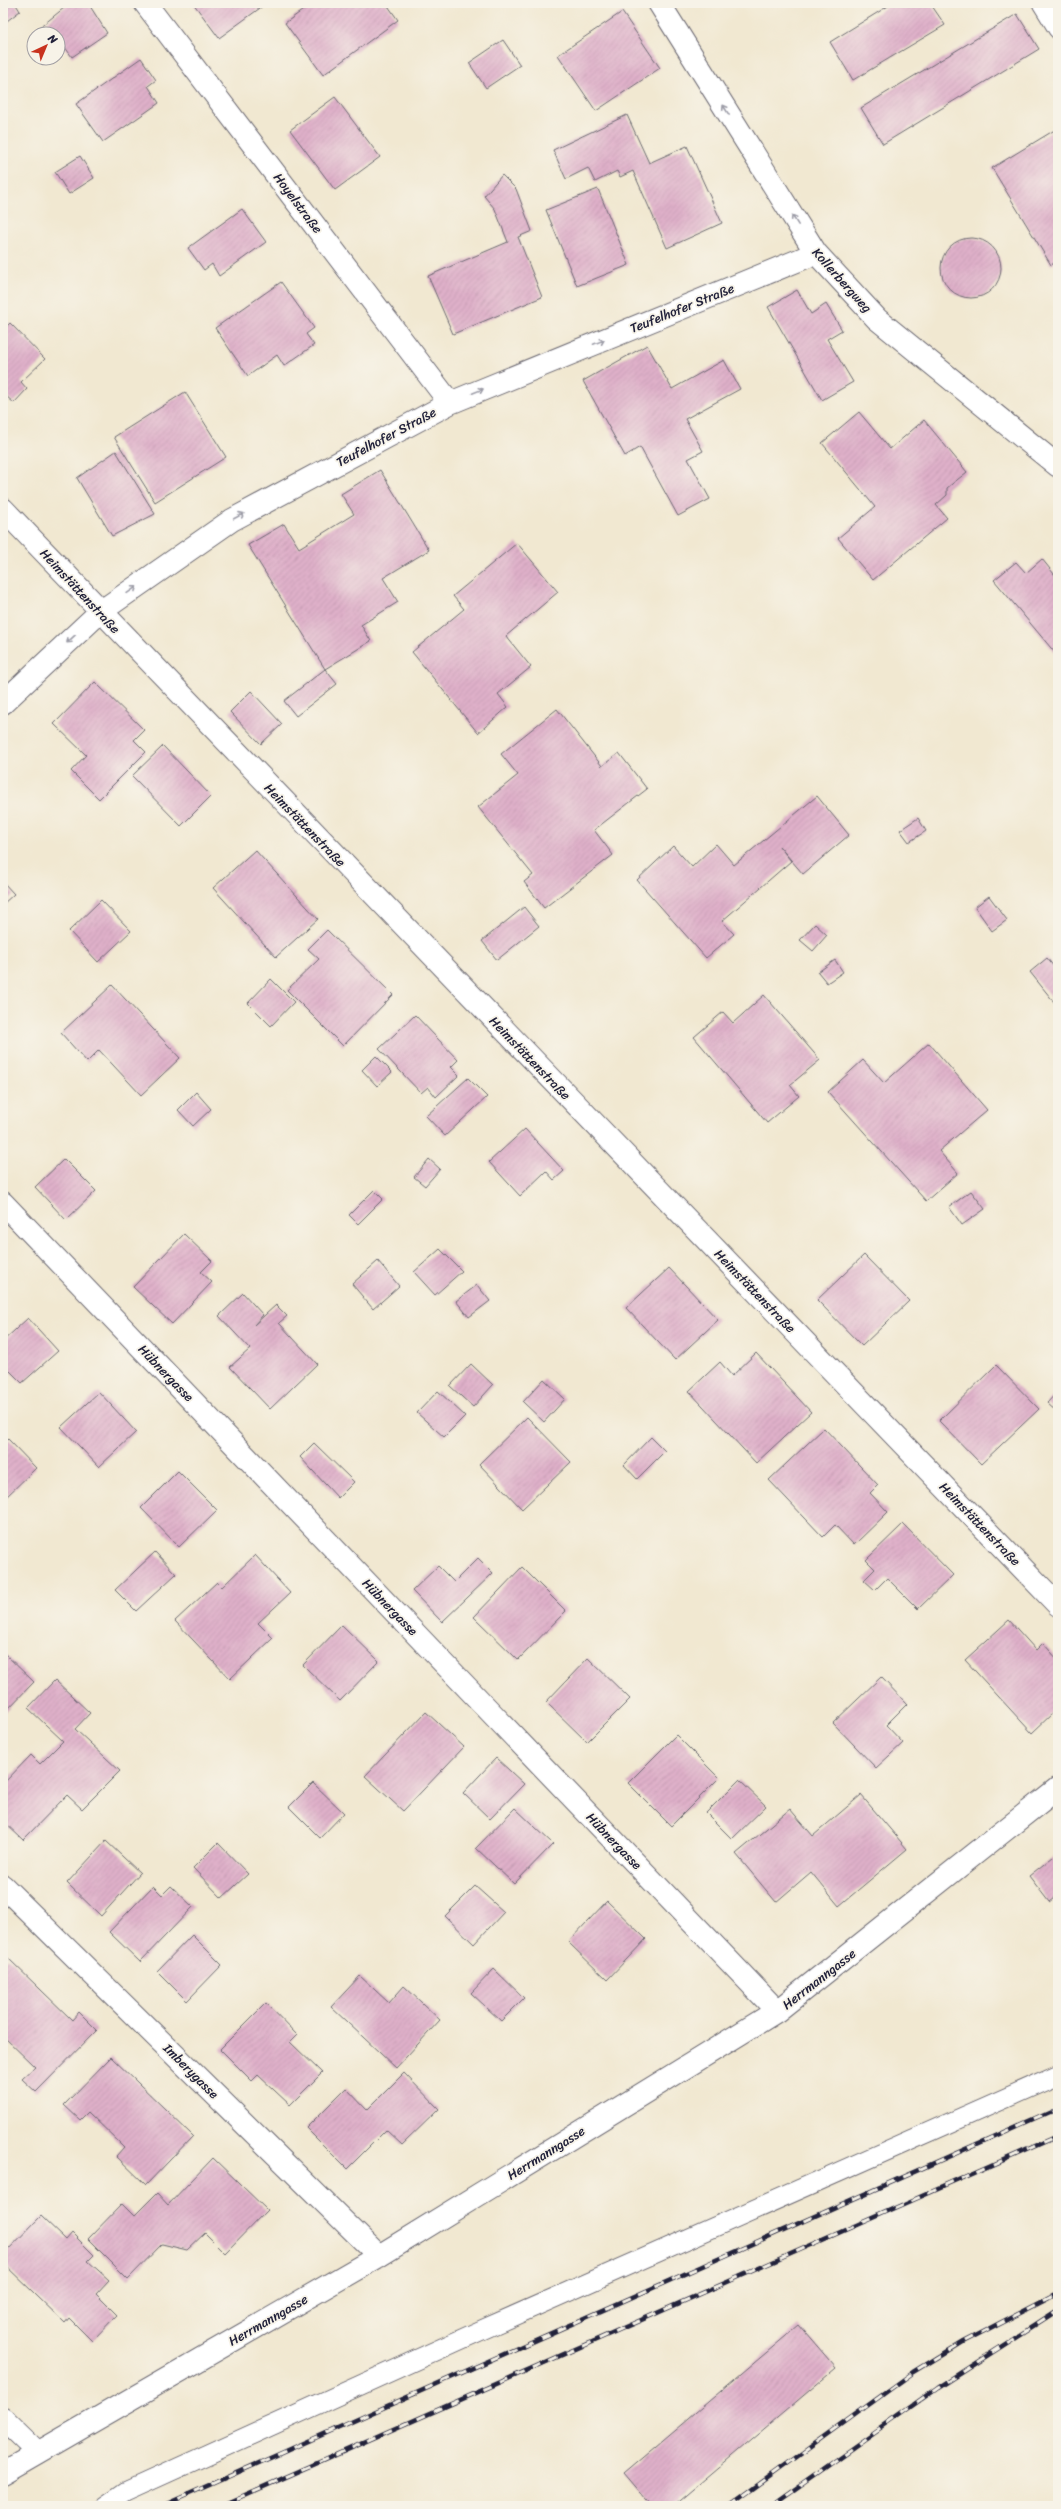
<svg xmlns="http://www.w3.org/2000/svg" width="1061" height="2509" font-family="Sriracha,sans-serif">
  <defs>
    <pattern id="building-hatch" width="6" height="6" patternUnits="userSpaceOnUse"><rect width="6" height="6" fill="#dfb0c9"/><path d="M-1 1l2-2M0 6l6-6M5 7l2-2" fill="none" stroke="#bf97ae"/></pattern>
  </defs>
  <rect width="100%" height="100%" fill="#f7f3e8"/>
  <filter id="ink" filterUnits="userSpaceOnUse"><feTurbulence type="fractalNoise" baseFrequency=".025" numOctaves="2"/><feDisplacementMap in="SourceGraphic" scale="8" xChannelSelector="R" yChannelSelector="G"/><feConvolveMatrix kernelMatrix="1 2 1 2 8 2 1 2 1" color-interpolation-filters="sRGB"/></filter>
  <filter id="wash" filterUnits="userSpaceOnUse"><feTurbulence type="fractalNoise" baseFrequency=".012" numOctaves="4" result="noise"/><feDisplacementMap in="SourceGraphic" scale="16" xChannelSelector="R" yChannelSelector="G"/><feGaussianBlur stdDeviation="0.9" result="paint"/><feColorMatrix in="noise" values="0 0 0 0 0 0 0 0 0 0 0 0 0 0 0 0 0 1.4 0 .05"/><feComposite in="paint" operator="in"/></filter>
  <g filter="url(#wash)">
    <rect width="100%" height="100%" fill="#f1e8d1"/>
    <g id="blocks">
      <path fill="url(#building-hatch)" d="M 3,3 L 15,3 L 20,11 L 3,24 Z
        M 70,3 L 88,3 L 107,33 L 72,57 L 62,43 L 58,44 L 58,34 L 42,34 L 38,29 Z
        M 193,3 L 267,3 L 219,38 Z
        M 313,3 L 386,3 L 398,20 L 323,75 L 285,23 Z
        M 893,3 L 937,3 L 932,6 L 945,25 L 853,80 L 830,42 Z
        M 622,12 L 660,68 L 596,111 L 558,55 Z
        M 1017,14 L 1039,49 L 883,144 L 861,108 Z
        M 503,40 L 520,65 L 486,88 L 469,63 Z
        M 141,58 L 156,80 L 148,86 L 159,103 L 103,142 L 76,104 Z
        M 335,97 L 380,157 L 335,190 L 290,130 Z
        M 627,115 L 649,163 L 687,146 L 722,223 L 667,248 L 633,171 L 620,177 L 617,171 L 595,182 L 588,168 L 566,179 L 553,150 Z
        M 1058,128 L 1058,261 L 1051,265 L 992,168 Z
        M 80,156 L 94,178 L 69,194 L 55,172 Z
        M 502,175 L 516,189 L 532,231 L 518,237 L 542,297 L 453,334 L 428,276 L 508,242 L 495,209 L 484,196 Z
        M 598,189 L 629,265 L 577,286 L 546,210 Z
        M 242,209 L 266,242 L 219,276 L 212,264 L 204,270 L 188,248 Z
        M941 268a30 30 0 1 1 60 0a30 30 0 1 1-60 0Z
        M 281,282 L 314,328 L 306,334 L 314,345 L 284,366 L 277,355 L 248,376 L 215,328 Z
        M 797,290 L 811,314 L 826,304 L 842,330 L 827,339 L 853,382 L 822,400 L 768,307 Z
        M 10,323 L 45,359 L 21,382 L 27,389 L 14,403 L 6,396 L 3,400 L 3,330 Z
        M 647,345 L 672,389 L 724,360 L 740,389 L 685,419 L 703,451 L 688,459 L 710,499 L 678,516 L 640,447 L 625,456 L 583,381 Z
        M 185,392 L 226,457 L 155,502 L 114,437 Z
        M 859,412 L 890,449 L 924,420 L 967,472 L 947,488 L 947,495 L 936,505 L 947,518 L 873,580 L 838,538 L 875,507 L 822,443 Z
        M 116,451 L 155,514 L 112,536 L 77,478 Z
        M 380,470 L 429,550 L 383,578 L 398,602 L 361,625 L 371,641 L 325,669 L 248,545 L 284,524 L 299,548 L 354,514 L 341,494 Z
        M 517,543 L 558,592 L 506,636 L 531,667 L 498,694 L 508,707 L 478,733 L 412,652 L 464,609 L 453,596 Z
        M 1042,559 L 1058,579 L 1056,654 L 994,580 L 1016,562 L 1026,573 Z
        M 325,669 L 337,684 L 296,716 L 284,701 Z
        M 95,682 L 144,730 L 134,740 L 146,752 L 99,799 L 71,771 L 86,755 L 54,724 Z
        M 251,691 L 282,724 L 261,744 L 230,712 Z
        M 557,709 L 602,766 L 619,753 L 647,789 L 594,830 L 613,855 L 544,908 L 524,882 L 533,875 L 478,807 L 518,775 L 501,754 Z
        M 163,746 L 211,796 L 181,826 L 132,776 Z
        M 817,796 L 849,835 L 803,874 L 779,846 L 791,861 L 722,921 L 734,934 L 706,958 L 637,880 L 673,846 L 692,867 L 716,844 L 734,865 Z
        M 918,818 L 926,831 L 909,842 L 900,830 Z
        M 255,850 L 318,919 L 276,957 L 213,888 Z
        M 3,882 L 14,894 L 3,904 Z
        M 989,896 L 1007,920 L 992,931 L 975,907 Z
        M 101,900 L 131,931 L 98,962 L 69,931 Z
        M 524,907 L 539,926 L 497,960 L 482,941 Z
        M 815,924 L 827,935 L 813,951 L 800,940 Z
        M 327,930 L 393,995 L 343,1046 L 287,990 L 319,959 L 308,949 Z
        M 1047,958 L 1058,972 L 1058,1007 L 1030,972 Z
        M 835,960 L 843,972 L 827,983 L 818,972 Z
        M 271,979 L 294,1002 L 271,1026 L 248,1003 Z
        M 112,985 L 180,1058 L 141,1095 L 99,1050 L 87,1062 L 61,1033 Z
        M 764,995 L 820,1060 L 790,1085 L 799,1096 L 767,1123 L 694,1037 L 723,1012 L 733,1023 Z
        M 415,1015 L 458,1060 L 451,1067 L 459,1075 L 436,1097 L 428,1087 L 421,1093 L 379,1049 Z
        M 929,1043 L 987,1110 L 939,1151 L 958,1173 L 926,1201 L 828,1092 L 863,1060 L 884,1083 Z
        M 376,1056 L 392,1072 L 377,1086 L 362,1070 Z
        M 468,1078 L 487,1097 L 445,1136 L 426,1116 Z
        M 196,1092 L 211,1109 L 193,1126 L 178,1110 Z
        M 525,1129 L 564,1171 L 554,1180 L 546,1171 L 520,1196 L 489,1162 Z
        M 64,1159 L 96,1191 L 66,1220 L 35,1187 Z
        M 429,1159 L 440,1169 L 425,1186 L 414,1177 Z
        M 374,1190 L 383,1199 L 358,1224 L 349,1215 Z
        M 971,1191 L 985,1209 L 962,1225 L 949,1207 Z
        M 184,1234 L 212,1261 L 201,1272 L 212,1282 L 172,1324 L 133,1287 Z
        M 440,1249 L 462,1271 L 435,1295 L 414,1272 Z
        M 864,1255 L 909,1301 L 862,1346 L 817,1300 Z
        M 378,1261 L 399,1286 L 373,1309 L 352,1284 Z
        M 669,1268 L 718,1320 L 675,1360 L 626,1308 Z
        M 477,1285 L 490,1301 L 469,1317 L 456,1301 Z
        M 243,1293 L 263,1315 L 254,1325 L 276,1305 L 287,1316 L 279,1323 L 317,1364 L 270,1409 L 230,1367 L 250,1349 L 219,1316 Z
        M 28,1318 L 58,1351 L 22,1383 L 10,1371 L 3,1377 L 3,1341 Z
        M 756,1353 L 811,1412 L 756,1463 L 689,1391 L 720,1362 L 732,1376 Z
        M 471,1364 L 493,1385 L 473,1407 L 450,1386 Z
        M 996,1365 L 1039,1409 L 981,1464 L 939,1421 Z
        M 544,1379 L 565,1399 L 544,1422 L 523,1402 Z
        M 438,1391 L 465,1416 L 444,1437 L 417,1413 Z
        M 1058,1391 L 1058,1413 L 1047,1403 Z
        M 99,1392 L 136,1432 L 99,1467 L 61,1427 Z
        M 527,1417 L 571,1462 L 522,1509 L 479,1464 Z
        M 824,1428 L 878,1485 L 870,1493 L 888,1512 L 854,1545 L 835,1525 L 823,1537 L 769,1480 Z
        M 651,1437 L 665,1451 L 637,1479 L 624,1465 Z
        M 8,1439 L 36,1468 L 3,1500 L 3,1444 Z
        M 314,1443 L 354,1482 L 338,1498 L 300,1457 Z
        M 178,1471 L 217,1510 L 179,1547 L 141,1508 Z
        M 903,1524 L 953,1575 L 918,1609 L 887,1578 L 875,1590 L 864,1580 L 875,1569 L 866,1560 Z
        M 155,1552 L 176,1574 L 136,1611 L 115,1590 Z
        M 255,1555 L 290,1593 L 258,1623 L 273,1638 L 230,1679 L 175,1621 L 217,1582 L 222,1587 Z
        M 478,1558 L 493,1573 L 442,1622 L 412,1591 L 438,1566 L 454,1582 Z
        M 522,1567 L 566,1611 L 518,1660 L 474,1617 Z
        M 1009,1620 L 1036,1650 L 1043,1643 L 1058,1660 L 1058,1718 L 1053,1713 L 1032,1733 L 965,1660 Z
        M 342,1625 L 379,1661 L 340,1701 L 303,1665 Z
        M 3,1652 L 34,1682 L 3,1714 Z
        M 588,1658 L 630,1699 L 587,1742 L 546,1702 Z
        M 881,1677 L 907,1704 L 886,1725 L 903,1743 L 876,1768 L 833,1723 Z
        M 55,1680 L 90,1713 L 75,1729 L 120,1771 L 82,1809 L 67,1795 L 23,1840 L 3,1821 L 3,1784 L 31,1755 L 40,1764 L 63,1741 L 28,1708 Z
        M 426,1712 L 464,1747 L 403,1811 L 365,1776 Z
        M 676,1735 L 719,1778 L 671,1826 L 628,1783 Z
        M 496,1758 L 524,1784 L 490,1819 L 463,1793 Z
        M 739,1780 L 766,1806 L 732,1839 L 706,1813 Z
        M 313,1783 L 344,1813 L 320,1838 L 289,1807 Z
        M 861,1795 L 907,1849 L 839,1906 L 811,1872 L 776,1902 L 736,1854 L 790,1809 L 813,1836 Z
        M 515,1808 L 553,1844 L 514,1884 L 476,1848 Z
        M 106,1841 L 140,1873 L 101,1916 L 67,1883 Z
        M 218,1843 L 248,1874 L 222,1898 L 193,1868 Z
        M 1058,1853 L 1058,1895 L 1049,1902 L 1029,1876 Z
        M 153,1886 L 162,1895 L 171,1886 L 193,1907 L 140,1962 L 109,1932 Z
        M 475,1886 L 504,1912 L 474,1944 L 445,1916 Z
        M 607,1901 L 646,1939 L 607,1980 L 568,1942 Z
        M 192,1935 L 222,1965 L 187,2001 L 157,1971 Z
        M 8,1958 L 72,2020 L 79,2012 L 97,2030 L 36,2092 L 22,2079 L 35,2067 L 3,2036 L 3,1963 Z
        M 494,1969 L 524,1998 L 501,2021 L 471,1993 Z
        M 360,1976 L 389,2003 L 404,1986 L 440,2020 L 396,2068 L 331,2007 Z
        M 266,2003 L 297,2035 L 290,2042 L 322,2073 L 290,2105 L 258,2075 L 252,2081 L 220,2049 Z
        M 111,2057 L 193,2136 L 146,2185 L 116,2156 L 124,2147 L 88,2112 L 80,2120 L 64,2105 Z
        M 404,2073 L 439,2109 L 402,2145 L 386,2130 L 347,2169 L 306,2128 L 346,2088 L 367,2110 Z
        M 213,2158 L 267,2210 L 225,2253 L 205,2233 L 187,2250 L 162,2244 L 128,2279 L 88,2239 L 122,2204 L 134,2216 L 157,2193 L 168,2205 Z
        M 41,2216 L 66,2240 L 72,2233 L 94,2255 L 88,2261 L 109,2280 L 96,2294 L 117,2315 L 92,2341 L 69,2318 L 65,2323 L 3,2263 L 3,2255 Z
        M 799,2325 L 836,2368 L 673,2506 L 652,2506 L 624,2473 Z"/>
    </g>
  </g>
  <g filter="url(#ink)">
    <use href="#blocks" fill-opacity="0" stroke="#6a6770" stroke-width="1"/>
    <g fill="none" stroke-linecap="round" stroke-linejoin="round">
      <g stroke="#6a6770" stroke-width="21">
        <path id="lane" d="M 1042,3 L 1058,29
          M 105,2506 L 125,2492 L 484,2329 L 1058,2075"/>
      </g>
      <g stroke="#6a6770" stroke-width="24">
        <path id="street" d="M 145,3 L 450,403
          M 659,3 L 816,253 L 877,319 L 1058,466
          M 3,509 L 1058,1605
          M 3,703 L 100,612 L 232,520 L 450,403 L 816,253
          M 3,1203 L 777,2011
          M 3,1886 L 379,2256
          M 3,2419 L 37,2452
          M 3,2473 L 379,2256 L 777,2011 L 1058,1788"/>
      </g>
      <use href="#lane" stroke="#fff" stroke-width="19"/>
      <use href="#street" stroke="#fff" stroke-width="22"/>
      <g stroke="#22223b" stroke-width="4.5">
        <path id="rail" d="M 162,2506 L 1058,2108
          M 220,2506 L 1058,2136
          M 729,2506 L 914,2372 L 963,2342 L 1058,2293
          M 770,2506 L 937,2388 L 1058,2310"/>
      </g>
      <use href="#rail" stroke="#f7f3e8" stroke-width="3" stroke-dasharray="9" stroke-linecap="butt"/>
    </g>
    <defs><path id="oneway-shaft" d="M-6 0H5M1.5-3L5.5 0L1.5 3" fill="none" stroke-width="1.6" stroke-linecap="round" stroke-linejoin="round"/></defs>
    <g stroke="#9c9ca7">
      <use href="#oneway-shaft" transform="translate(726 110) rotate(-122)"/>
      <use href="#oneway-shaft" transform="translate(795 220) rotate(-122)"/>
      <use href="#oneway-shaft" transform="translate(599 342) rotate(-22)"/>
      <use href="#oneway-shaft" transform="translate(478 391) rotate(-22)"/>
      <use href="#oneway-shaft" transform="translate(239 516) rotate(-28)"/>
      <use href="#oneway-shaft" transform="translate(132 590) rotate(-35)"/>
      <use href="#oneway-shaft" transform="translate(71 639) rotate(137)"/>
    </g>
  </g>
  <g text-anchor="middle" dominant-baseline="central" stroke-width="3.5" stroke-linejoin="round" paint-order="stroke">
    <g font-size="13" fill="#22223b" stroke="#f7f3e8">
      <text transform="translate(298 203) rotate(53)">Hoyelstraße</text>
      <text transform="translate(842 280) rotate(48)">Kollerbergweg</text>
      <text transform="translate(682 308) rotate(-22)">Teufelhofer Straße</text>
      <text transform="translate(386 437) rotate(-28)">Teufelhofer Straße</text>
      <text transform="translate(80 591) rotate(47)">Heimstättenstraße</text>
      <text transform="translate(305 825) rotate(46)">Heimstättenstraße</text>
      <text transform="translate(530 1058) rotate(46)">Heimstättenstraße</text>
      <text transform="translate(755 1291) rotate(46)">Heimstättenstraße</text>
      <text transform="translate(166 1373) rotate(46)">Hübnergasse</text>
      <text transform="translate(980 1524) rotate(46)">Heimstättenstraße</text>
      <text transform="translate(390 1607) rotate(46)">Hübnergasse</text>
      <text transform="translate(614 1841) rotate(46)">Hübnergasse</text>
      <text transform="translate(819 1979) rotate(-38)">Herrmanngasse</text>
      <text transform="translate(191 2071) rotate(45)">Imberygasse</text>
      <text transform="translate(546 2153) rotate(-32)">Herrmanngasse</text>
      <text transform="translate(268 2320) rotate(-30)">Herrmanngasse</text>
    </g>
  </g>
  <rect width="1061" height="2509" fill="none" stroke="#f7f3e8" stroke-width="16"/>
  <g transform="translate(46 46) rotate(44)"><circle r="19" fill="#f7f3e8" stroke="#a29fa3"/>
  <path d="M0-3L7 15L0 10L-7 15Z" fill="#c8321e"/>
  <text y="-6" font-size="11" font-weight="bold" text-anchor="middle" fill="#22223b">N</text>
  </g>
</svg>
